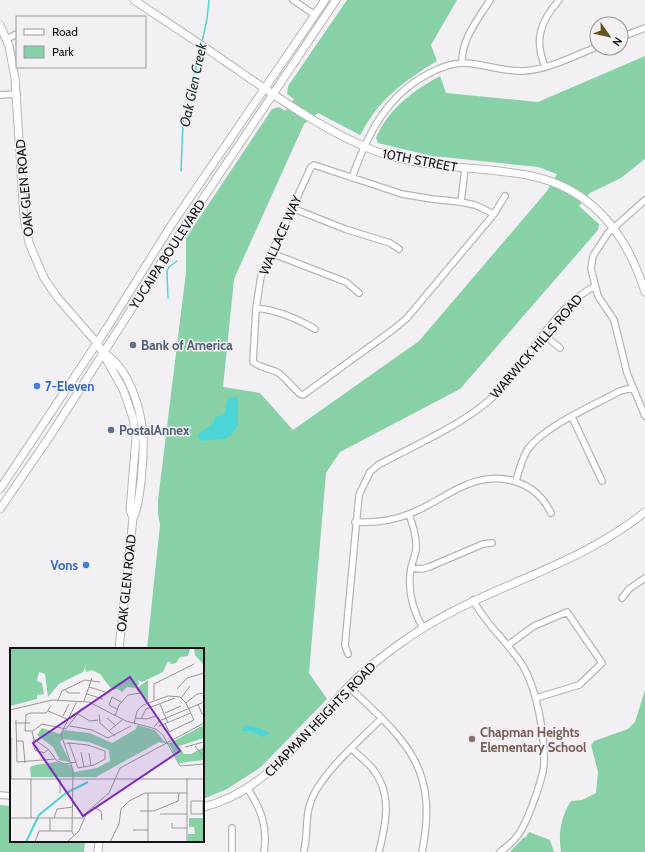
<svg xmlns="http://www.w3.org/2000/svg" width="645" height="852" font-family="Cabin,sans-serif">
  <rect width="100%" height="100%" fill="#f3f0f4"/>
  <path fill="#88d1a7" d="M 347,0 L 457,0 L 431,45 L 437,61 C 405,80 378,100 361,134 L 360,135 L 318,113 L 304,124 L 234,279 L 223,387 L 260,393 L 293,430 L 419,341 L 547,191 L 557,174 L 538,167 L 432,156 L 378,143 L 376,138 C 388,109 414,90 440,76 L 446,93 L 538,102 L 645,56 L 645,159 L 621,178 L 590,193 L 579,206 L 599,224 L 598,230 L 460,389 L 340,452 L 326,473 L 309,673 L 327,699 L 261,767 L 227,789 L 203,799 L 203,649 L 147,649 L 160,525 L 158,514 L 158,500 L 186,272 L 186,238 L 272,109 L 279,107 L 285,111 L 294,99 L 287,94 L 288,86 Z
    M 645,690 L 645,852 L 561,852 C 558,834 561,816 571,801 L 582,800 L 596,793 L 598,772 L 591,745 L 594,741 L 628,729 L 635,722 Z
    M 0,805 L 11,806 L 11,841 L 85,841 L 84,852 L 0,852 Z
    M 529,832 L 550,840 L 554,852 L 510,852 L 523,838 L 526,837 Z"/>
  <path fill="#4dd4d6" d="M 233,397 L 238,398 L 238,425 L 232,434 L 225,439 L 200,441 L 198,434 L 213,424 L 215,417 L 224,415 L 227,400 Z
    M 252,726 L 271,733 L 263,737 L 252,731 L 243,731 L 241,727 Z"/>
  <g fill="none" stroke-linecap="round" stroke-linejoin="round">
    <path stroke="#4dd4d6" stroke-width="1.5" d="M 202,42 L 207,19 L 209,0
      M 181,171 L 183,123 L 201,47
      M 168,298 L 167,271 L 169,267 L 177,261"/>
    <g stroke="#b7b4b9" stroke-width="8">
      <path id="street" d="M 293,0 L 315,15
        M 621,37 L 645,28
        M 6,39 L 17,34
        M 462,63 C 461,40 478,19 490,0
        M 545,67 C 534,40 540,22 559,0
        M 0,95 L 17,94
        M 352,178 C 367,135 386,96 428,74 C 439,68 451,63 463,63 C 483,63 502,72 523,71 C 548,70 573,56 597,47
        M 645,200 L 608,233 L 593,256 L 591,269 L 598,296 L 614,320 L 627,373 L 645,416
        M 461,202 L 465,169
        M 292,208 L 345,229 L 390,243 L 399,249
        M 494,214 L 475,205 L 461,202 L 432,199 L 402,194 L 314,165 L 311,167 L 261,276 L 256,308 L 253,362 C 260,368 269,368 277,372 C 286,378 292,387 300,394 L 303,395 L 394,329 L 407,318 L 494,214 L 505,196
        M 271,253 L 346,282 L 359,293
        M 256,308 C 278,310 296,318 315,329
        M 544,335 L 560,348
        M 572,417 L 602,481
        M 516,481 C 519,470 522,458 528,449 C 546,425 593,406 620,391 L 632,388
        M 409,514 C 413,526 417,538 416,550 C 415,556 412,562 411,568 C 407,590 412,609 423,628
        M 355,522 C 373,523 392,521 409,514 C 429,507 446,493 466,485 C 499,471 535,480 551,513
        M 411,568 L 422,569 L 429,567 L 483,544 L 492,543
        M 622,598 L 629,589 L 645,578
        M 473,600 C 486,625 508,642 523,666 C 537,690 545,735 544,764 C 543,779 527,823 518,835 C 513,842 507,847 500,852
        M 508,645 L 534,626 L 567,612 L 602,663 L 579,685 L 536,698
        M 348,654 L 345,645 L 359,495 L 370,472 L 378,465 C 415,445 469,422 497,393 C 528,360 555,307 595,286
        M 349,687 C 406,741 439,767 422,852
        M 351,748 C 358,755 366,761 372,768 C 393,794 386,823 379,852
        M 248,789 C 261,809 268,827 264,852
        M 0,795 L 11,796
        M 304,850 C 308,835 305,819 310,804 C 318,776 360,740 381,719
        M 232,852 L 232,828"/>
    </g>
    <g stroke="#b7b4b9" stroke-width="9">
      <path id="secondary" d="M 134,0 C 165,21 196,41 226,62 C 271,93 314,124 363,146 C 415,170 472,165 527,175 C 591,187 626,232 645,292
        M 0,25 L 9,46 L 15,78 L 24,217 L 29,243 L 44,278 L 57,297 L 97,343 L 123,389 L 133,418 L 136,437 L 130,510 L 133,518
        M 104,353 C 129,368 141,408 143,436 C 144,452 142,467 141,482 C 139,494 139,507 133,518 L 119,649
        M 0,489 L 107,328 L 172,224 L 325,0
        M 0,509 L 50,436 L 188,221 L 336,0
        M 203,807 C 267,792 304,733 347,688 C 362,672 380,658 398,645 C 474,588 571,572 645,512
        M 98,852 L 99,841"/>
    </g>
    <use href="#street" stroke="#fff" stroke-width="5.5"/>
    <use href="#secondary" stroke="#fff" stroke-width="7"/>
  </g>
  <g fill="#5c6f8a" stroke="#f3f0f4" stroke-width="1.5">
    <circle cx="133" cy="345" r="4"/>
    <circle cx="111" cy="430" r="4"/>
  </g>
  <g fill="#3f7fe0" stroke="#f3f0f4" stroke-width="1.5">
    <circle cx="37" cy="386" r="4"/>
    <circle cx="86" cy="565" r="4"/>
  </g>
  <circle fill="#8d6e63" stroke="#f3f0f4" stroke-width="1.5" cx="472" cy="739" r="4"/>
  <g text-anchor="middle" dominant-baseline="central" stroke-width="3" stroke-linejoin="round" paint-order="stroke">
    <g font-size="13" fill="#131214" stroke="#f3f0f4">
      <text transform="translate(420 160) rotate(11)">10TH STREET</text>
      <text transform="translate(24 188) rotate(-95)">OAK GLEN ROAD</text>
      <text transform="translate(280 235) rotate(-66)">WALLACE WAY</text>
      <text transform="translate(167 254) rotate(-57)">YUCAIPA BOULEVARD</text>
      <text transform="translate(536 346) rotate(-49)">WARWICK HILLS ROAD</text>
      <text transform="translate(126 583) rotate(-84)">OAK GLEN ROAD</text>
      <text transform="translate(320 719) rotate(-46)">CHAPMAN HEIGHTS ROAD</text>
    </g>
    <g font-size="13" font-weight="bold" fill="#4e5e75" stroke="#f3f0f4" text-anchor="start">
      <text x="141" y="345">Bank of America</text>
      <text x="119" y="430">PostalAnnex</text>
    </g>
    <g font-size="13" font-weight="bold" fill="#366cbe" stroke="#f3f0f4" text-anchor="start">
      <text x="45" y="386">7-Eleven</text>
      <text x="78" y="565" text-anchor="end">Vons</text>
    </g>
    <g font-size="13" font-weight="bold" fill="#785e54" stroke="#f3f0f4" text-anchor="start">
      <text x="480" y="732">Chapman Heights<tspan x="480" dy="15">Elementary School</tspan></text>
    </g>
    <g font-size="14" font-style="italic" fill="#1b3232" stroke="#f3f0f4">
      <text transform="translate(193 85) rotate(-78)">Oak Glen Creek</text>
    </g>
  </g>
  <g transform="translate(10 648)">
    <rect width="194" height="194" fill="#f3f0f4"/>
    <path d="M 0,0 L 180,0 L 180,1 L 178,8 L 170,9 L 166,15 L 161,16 L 158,13 L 153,24 L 132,34 L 128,32 L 129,36 L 126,40 L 117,39 L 112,44 L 108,41 L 102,42 L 90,26 L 82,22 L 77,24 L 75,21 L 77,15 L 73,24 L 49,36 L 38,49 L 35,26 L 29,24 L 27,33 L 32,35 L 34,46 L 27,47 L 27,51 L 0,58 ZM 184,0 L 194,0 L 194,17 L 185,7 ZM 138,32 L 138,53 L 126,41 ZM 127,77 L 145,82 L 154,93 L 160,95 L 194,77 L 194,90 L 169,98 L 174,106 L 181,106 L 194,99 L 194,112 L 169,115 L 159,96 L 149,94 L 86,129 L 21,129 L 20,119 L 25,117 L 46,114 L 61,117 L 64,124 L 87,120 L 100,113 L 99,102 L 79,94 L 53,91 L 50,94 L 60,114 L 48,112 L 49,110 L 43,99 L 27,87 L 32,80 L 50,86 L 53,82 L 80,85 L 102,95 L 126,81 ZM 179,170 L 194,170 L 194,194 L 178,194 L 178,186 L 185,186 L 184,179 L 179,179 Z" fill="#88d1a7"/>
    <path fill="none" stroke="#4dd4d6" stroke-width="2" d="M 16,194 L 29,167 L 56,145 L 78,134"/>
    <path fill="none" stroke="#99979a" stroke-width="1" d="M 79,39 L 95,44M 55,41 L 58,45 L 70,45M 167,41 L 177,30 L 194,25M 77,46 L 93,51M 171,50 L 180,38M 48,52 L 52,43 L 75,32 L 90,34M 144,52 L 144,36 L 184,16M 74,53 L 82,30M 176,55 L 187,46 L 194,45M 150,56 L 158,75M 188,56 L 192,66 L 194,65M 41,58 L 36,65 L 20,65 L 16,67 L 15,83 L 23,83 L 32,76 L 56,81 L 72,60M 107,61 L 99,57 L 102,49 L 111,54M 0,62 L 42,52 L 79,54 L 116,73 L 146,81 L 153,87 L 170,118 L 194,116M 38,63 L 57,71M 155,65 L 171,58M 68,66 L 80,73 L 88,72M 89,66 L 90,75 L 105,88M 53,68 L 59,56M 105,68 L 109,57 L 118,47 L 131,45 L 137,55M 97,70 L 106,78M 125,70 L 137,71 L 146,68M 131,71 L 136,61 L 165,50M 6,72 L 7,114 L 45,111M 5,75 L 20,75M 124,76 L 127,63 L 133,57 L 158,48 L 170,49 L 176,55 L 184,72 L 159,84 L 155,75M 60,78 L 82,82 L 98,90 L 121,78M 149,78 L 181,65M 144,79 L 149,73 L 194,54M 100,82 L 112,72M 22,84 L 24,91 L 39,102 L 47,113 L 55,116 L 66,114M 1,89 L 1,130M 24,91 L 23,96 L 25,102 L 34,105 L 39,101M 6,93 L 13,93 L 15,115M 56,96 L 58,95 L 59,95 L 78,97 L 95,103 L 95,111 L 84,117 L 68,120 L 59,95M 185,98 L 194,109M 175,99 L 194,94M 71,104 L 74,119M 79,105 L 81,118M 177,130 L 177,194M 0,131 L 194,131M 50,131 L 50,145M 193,153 L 193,166 L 181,166 L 181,153 L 194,153M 83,159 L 91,163 L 92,172M 130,163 L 144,163 L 168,153 L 169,145M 150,166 L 177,166M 0,170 L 74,170M 21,170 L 21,130M 40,170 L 40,183M 44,170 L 47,161 L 63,159M 162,175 L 162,180 L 177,180M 123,182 L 138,182M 64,187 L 62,184 L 63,122 L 51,86 L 67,53M 25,194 L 29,183 L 62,183M 57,194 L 69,183 L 77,164 L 99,145 L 110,120 L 194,75M 100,194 L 109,176 L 111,161 L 119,153 L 135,145 L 177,145M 138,194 L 138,145"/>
    <path fill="#7b2cbf" fill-opacity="0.15" stroke="#7b2cbf" stroke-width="2" d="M 120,29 L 170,103 L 73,168 L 23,95 Z"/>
    <rect width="194" height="194" fill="none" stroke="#131214" stroke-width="2"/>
  </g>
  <rect x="16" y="16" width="130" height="52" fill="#f3f0f4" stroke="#99979a"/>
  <rect x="24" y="29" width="20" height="6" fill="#ffffff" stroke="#99979a"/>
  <text x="52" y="36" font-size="12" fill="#131214">Road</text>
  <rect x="24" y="46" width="20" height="12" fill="#88d1a7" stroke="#99979a"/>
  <text x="52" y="56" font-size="12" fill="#131214">Park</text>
  <g transform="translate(609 36) rotate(124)"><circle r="19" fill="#f3f0f4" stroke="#99979a"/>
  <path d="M0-3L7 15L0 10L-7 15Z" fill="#6a5323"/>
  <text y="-6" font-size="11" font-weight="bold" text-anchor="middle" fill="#131214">N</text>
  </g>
</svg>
